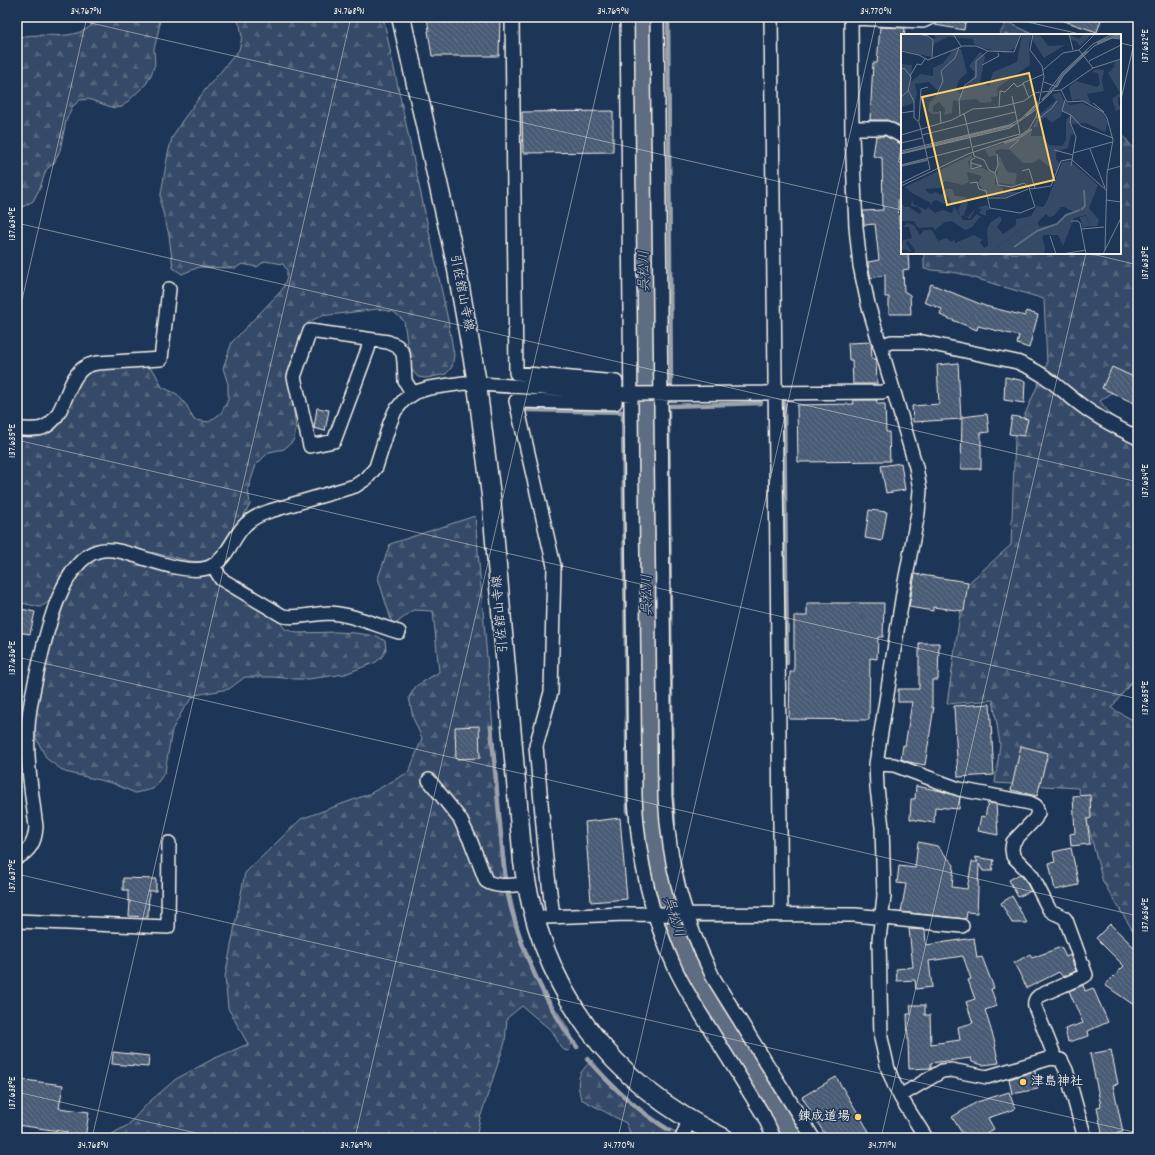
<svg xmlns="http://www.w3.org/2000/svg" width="1155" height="1155" font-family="Dekko,'Klee One',sans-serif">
  <defs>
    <pattern id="forest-firs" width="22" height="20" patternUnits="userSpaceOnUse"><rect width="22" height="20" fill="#354a67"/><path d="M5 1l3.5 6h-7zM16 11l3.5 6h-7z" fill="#53657d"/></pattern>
    <pattern id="building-back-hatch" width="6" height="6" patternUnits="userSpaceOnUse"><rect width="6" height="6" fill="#485b74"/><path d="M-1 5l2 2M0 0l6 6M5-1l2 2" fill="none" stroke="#637388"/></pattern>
  </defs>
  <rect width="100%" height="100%" fill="#1d3557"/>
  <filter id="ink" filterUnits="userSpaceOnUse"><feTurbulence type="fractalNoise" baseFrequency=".025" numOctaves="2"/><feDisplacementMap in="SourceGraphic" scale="8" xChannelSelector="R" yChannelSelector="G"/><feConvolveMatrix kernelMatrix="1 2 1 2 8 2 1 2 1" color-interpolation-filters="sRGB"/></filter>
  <g filter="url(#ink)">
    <path fill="url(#forest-firs)" stroke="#949ea8" d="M 91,17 L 157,17 L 160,24 L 154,49 L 155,64 L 151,75 L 146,84 L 122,107 L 114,108 L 88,99 L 80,100 L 72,107 L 66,121 L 60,150 L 54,163 L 46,170 L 40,188 L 33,201 L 17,210 L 17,38 C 41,30 69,43 91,26 Z
      M 235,17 L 383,17 L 448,320 L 454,355 L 452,367 L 446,374 L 426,378 L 418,377 L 411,369 L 404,321 L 394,312 L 378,309 L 321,316 L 309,322 L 300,334 L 290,374 L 296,431 L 293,441 L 284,449 L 269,452 L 256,465 L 248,489 L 250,505 L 243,516 L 233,527 L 216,554 L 209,560 L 202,562 L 190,561 L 114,544 C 85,543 70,557 57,583 C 55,588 54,596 50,600 C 48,603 43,605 40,607 L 17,602 L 17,433 L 38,433 L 82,377 L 93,369 L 143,365 L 154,371 L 162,387 L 177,394 L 187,406 L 194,420 L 209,422 L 221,413 L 228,400 L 228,384 L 223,368 L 232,342 L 282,290 L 287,278 L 287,270 L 283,264 L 265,261 L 257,267 L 242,264 L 236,268 L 199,267 L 182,274 L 173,268 L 169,235 L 161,205 L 161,194 L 168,153 L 172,138 L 182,121 L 205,90 L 239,50 L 242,37 L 240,25 Z
      M 1007,22 L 1035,35 L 999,35 Z
      M 1120,132 L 1138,154 L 1138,375 L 1100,401 L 1138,450 L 1138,674 L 1111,708 L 1138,723 L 1138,939 L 1103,882 L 1078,788 L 995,783 L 1000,744 L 993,700 L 947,704 L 964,587 L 1011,545 L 1015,437 L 1047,364 L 1044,299 L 958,273 L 924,269 L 924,253 L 1120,253 Z
      M 475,516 L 503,847 C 510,897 518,940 541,986 C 548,1001 569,1024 572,1039 C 572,1043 571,1047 569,1051 L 564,1050 L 560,1046 L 553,1032 L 522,1006 L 507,1018 L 505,1042 L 480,1118 L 476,1138 L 108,1138 L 110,1135 L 128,1125 L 148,1103 L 176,1079 L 213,1059 L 248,1044 L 228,1008 L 225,977 L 245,873 L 301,819 L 369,794 L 409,772 L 422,738 L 413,718 L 409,697 L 416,686 L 439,672 L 433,611 L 413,610 L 393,626 L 378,578 L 390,544 Z
      M 113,555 L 207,575 L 228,584 L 279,621 L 285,629 L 297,633 L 337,632 L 355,633 L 377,636 L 385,641 L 386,649 L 383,656 L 376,662 L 345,674 L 308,679 L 295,679 L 273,677 L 245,677 L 229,689 L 195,695 L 184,708 L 172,730 L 165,772 L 153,789 L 135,793 L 112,783 L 65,772 L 47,759 L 36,738 L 34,718 L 37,697 L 54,623 L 76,573 L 95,558 Z
      M 592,1060 C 621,1095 646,1115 685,1138 L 632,1138 L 626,1123 L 581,1099 C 576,1079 577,1075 592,1060 Z"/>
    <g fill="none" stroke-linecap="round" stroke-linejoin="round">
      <path stroke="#9aa2ab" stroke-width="4.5" d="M 668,17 L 671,386
        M 782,403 L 784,403 L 787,663
        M 646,406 L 657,406
        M 670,406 L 761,403
        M 528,410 L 624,412
        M 668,410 L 672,797 L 674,824
        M 623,412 L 628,813
        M 636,413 L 646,413
        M 491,727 L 505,879
        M 507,891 C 520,949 542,999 577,1047
        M 587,1059 C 611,1086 638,1111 669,1130"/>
      <path stroke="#5e6d82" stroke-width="28" d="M 642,17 L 650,798 C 654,869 669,923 701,987 L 796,1138"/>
    </g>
    <path fill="url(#building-back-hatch)" stroke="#f4f1e8" d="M 427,17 L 500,17 L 499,56 L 432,56 L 428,31 L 429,31 Z
      M 940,17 L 966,17 L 964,30 L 935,25 L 939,21 Z
      M 1058,17 L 1102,17 L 1097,32 L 1058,19 Z
      M 880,27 L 905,28 L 904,35 L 902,35 L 902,127 L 887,120 L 870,120 L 873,63 L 877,63 Z
      M 613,111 L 613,152 L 523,153 L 522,112 Z
      M 876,136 L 885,136 L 902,144 L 899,163 L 902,163 L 902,199 L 898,199 L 899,223 L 902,233 L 902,253 L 908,253 L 909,269 L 903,270 L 904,291 L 910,295 L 911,314 L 889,314 L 889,297 L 885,297 L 885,275 L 871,278 L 868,265 L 868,262 L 879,260 L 875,224 L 864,225 L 863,211 L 883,210 L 882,158 L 873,156 Z
      M 931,284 L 985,306 L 1025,316 L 1026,311 L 1038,315 L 1029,348 L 1017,344 L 1019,336 L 978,326 L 977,330 L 940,315 L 942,309 L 924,302 Z
      M 871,342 L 872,359 L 876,359 L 876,360 L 877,384 L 853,384 L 852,360 L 849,360 L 848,343 Z
      M 958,363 L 961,419 L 913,422 L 912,406 L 939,404 L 937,365 Z
      M 1112,367 L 1138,379 L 1138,405 L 1102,388 Z
      M 1005,377 L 1025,381 L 1024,403 L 1004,400 Z
      M 853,400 L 877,400 L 877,404 L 885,404 L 886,432 L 889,432 L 890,461 L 798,462 L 797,405 L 854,404 Z
      M 317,408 L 329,410 L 325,431 L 314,428 Z
      M 987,414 L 989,432 L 981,433 L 981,469 L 961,469 L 962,417 Z
      M 1012,416 L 1028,419 L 1024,436 L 1009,434 Z
      M 901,463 L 905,490 L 886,493 L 881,466 Z
      M 869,510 L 887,512 L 882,541 L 865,538 Z
      M 915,574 L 968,582 L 964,611 L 933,607 L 933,611 L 909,607 Z
      M 807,603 L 884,603 L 883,637 L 878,637 L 877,659 L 870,658 L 869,720 L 789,719 L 790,672 L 794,672 L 794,616 L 807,616 Z
      M 17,608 L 35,612 L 30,634 L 17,632 Z
      M 919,643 L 939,643 L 938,680 L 932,680 L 932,708 L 934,707 L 925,765 L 909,762 L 901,759 L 903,745 L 905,746 L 912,702 L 898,702 L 898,689 L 919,689 Z
      M 990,704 L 994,775 L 958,777 L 954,706 Z
      M 479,726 L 480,758 L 456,759 L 455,727 Z
      M 1021,746 L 1048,753 L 1037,796 L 1011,790 Z
      M 916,786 L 941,791 L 960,797 L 959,809 L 935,807 L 934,823 L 910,819 L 911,799 L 915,799 Z
      M 1090,795 L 1091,818 L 1087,819 L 1090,844 L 1071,846 L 1070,834 L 1075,833 L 1073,796 Z
      M 988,803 L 996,804 L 998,835 L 978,831 L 981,816 L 985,817 Z
      M 620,818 L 627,899 L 591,902 L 585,822 Z
      M 918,842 L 937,846 L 954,865 L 952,887 L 967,889 L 972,862 L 978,862 L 975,857 L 994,860 L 992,871 L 983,871 L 979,864 L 977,913 L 967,912 L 966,919 L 901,912 L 906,884 L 897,883 L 899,866 L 915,868 Z
      M 1071,848 L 1079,885 L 1055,890 L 1049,863 L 1055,862 L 1053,852 Z
      M 1020,874 L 1025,880 L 1031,891 L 1018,897 L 1009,880 Z
      M 123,878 L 156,879 L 156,891 L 149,891 L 148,917 L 129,916 L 130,901 L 128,901 L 128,890 L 123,890 Z
      M 1012,896 L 1027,923 L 1012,923 L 1001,903 Z
      M 1110,924 L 1138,951 L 1138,1008 L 1105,985 L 1124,966 L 1096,938 Z
      M 909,929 L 925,930 L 926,945 L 974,938 L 977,958 L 982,957 L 994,988 L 991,989 L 997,1006 L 985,1010 L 996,1046 L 995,1047 L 999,1063 L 983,1065 L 972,1062 L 971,1058 L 931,1063 L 931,1068 L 909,1069 L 907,1014 L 911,1014 L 910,1005 L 925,1005 L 925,1015 L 930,1015 L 931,1044 L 960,1040 L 958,1027 L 973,1023 L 966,1002 L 975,999 L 968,980 L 971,979 L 963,956 L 929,961 L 932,987 L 916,989 L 915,980 L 897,981 L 896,969 L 913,967 Z
      M 1061,947 L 1066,957 L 1070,955 L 1076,971 L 1063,977 L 1059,972 L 1027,988 L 1014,963 L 1030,954 L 1032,958 Z
      M 1083,985 L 1085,991 L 1093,988 L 1108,1022 L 1088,1031 L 1089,1036 L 1068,1042 L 1065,1029 L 1083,1023 L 1069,991 Z
      M 1111,1050 L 1118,1084 L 1113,1085 L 1123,1132 L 1114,1134 L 1115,1138 L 1103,1138 L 1097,1107 L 1101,1106 L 1090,1054 Z
      M 113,1052 L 149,1056 L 148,1067 L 112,1064 Z
      M 1035,1071 L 1038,1089 L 1012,1094 L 1009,1079 Z
      M 836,1077 L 873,1138 L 827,1138 L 802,1097 Z
      M 17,1079 L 63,1085 L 59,1108 L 89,1112 L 85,1138 L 66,1138 L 67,1132 L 17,1125 Z
      M 1009,1092 L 1015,1109 L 988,1118 L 994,1129 L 977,1138 L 965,1138 L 952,1117 L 977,1102 Z"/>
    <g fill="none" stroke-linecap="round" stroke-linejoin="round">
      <g stroke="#f4f1e8" stroke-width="16">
        <path id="street" d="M 512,17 L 516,373 L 616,382 L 615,403 L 516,401 L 554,566 L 551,692 L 536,746 L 546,859 L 553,917
          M 627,17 L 635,798 C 638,857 650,914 675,968 C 686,992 701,1014 715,1037 C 731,1063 748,1090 764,1116 L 774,1138
          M 657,17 L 665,797 C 669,866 683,917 714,979 L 813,1138
          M 771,17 L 781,915
          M 851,17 L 852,135 L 856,227 L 860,266 L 868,304 L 916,467 L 920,490 L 918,513 L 904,587 L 876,764 L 877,788 L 882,827 L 884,896 L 879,940 L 881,1038 L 888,1069 L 894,1084 L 901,1098 L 926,1138
          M 851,18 L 923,21 L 932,17
          M 852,128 L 887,128 L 902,136
          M 370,340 L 368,349 L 334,441 L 310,446 L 294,377 L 310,331 L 388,342 L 397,346 L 403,353 L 404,362 L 405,381 L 413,394
          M 880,346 L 891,342 L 923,342 L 1017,362 C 1046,373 1060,390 1085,408 C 1101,420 1120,429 1138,438
          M 17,429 C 25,429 35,430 42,428 C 65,420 65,383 82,369 C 87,365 91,364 97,363 L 161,359 L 169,289
          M 213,565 L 221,579 L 283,616 C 299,619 314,613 330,613 C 352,614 378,626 399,632
          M 876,764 L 894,765 L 959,789 L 1030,803 L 1036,806 L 1038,813 L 1035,819 L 1013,842 L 1012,849 L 1013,856 L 1028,871 L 1032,876 L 1049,909 C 1054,915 1062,914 1066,920 L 1086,975 L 1039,996 C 1035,999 1034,1002 1035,1007 L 1053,1052 L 1051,1058
          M 429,780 L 460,819 L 471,842 L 486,881 C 497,888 513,885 526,884
          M 17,858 C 30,851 35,842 36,827 C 32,794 26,761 28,727 C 29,706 34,686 39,665 C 46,634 62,561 98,551 C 109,548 119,551 130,554 C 151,560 186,574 207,568 C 227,562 232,537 246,524 C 253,517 261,514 270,511 L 355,486 L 367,478 L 376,467 L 390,423 L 395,411 L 404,400 L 416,392 L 429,388 L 464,383 L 631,394 L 882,392 L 893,389
          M 546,917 L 626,914 L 855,915 L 962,926
          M 17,921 L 168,927 L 169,843
          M 900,1096 L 942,1071 L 951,1070 L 987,1077 L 1051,1058 L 1061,1060 L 1066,1070 L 1085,1138
          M 682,1138 L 689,1120"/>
      </g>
      <g stroke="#f4f1e8" stroke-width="21">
        <path id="secondary" d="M 401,17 L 455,259 L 476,377 L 491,496 L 523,862 C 541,988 608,1083 724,1138"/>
      </g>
      <use href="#street" stroke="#1d3557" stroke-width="13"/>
      <use href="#secondary" stroke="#1d3557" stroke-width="18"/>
    </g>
  </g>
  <path fill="none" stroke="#f4f1e8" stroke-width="1" stroke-opacity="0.45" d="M 65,17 L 902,210M 1006,17 L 1084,35M 1120,43 L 1138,47M 1120,104 L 1138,26M 17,223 L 1138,482M 1088,253 L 1138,265M 17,322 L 87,17M 17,440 L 1138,699M 17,657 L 1138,916M 17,874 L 1138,1133M 17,1092 L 218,1138M 92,1138 L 351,17M 355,1138 L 614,17M 618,1138 L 877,17M 881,1138 L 1086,253"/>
  <g fill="#ffd166" stroke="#1d3557" stroke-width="1.5">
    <circle cx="1023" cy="1082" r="4"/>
    <circle cx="858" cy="1117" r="4"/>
  </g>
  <g text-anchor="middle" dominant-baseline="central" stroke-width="3" stroke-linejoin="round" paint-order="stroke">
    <g font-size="13" fill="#f4f1e8" stroke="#1d3557">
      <text transform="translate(461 293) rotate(79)">引佐舘山寺線</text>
      <text transform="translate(501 614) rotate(-95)">引佐舘山寺線</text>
    </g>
    <g font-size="13" font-weight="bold" fill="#f4f1e8" stroke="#1d3557" text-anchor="start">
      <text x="1031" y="1082">津島神社</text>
      <text x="850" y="1117" text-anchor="end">錬成道場</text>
    </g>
    <g font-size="14" font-style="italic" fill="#c0c3c4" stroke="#1d3557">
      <text transform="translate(645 271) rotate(-91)">呉松川</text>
      <text transform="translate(648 595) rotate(-91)">呉松川</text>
      <text transform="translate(673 917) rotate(72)">呉松川</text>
    </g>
  </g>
  <g transform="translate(901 34)">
    <rect width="220" height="220" fill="#1d3557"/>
    <path d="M 0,0 L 19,0 L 35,5 L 33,0 L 119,0 L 115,13 L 105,19 L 82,14 L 73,10 L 72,5 L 47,3 L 33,10 L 30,23 L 0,16 ZM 121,0 L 131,0 L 128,11 L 129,31 L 96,54 L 97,62 L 90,63 L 91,68 L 80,69 L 75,65 L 52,67 L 51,79 L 43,81 L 44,75 L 38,68 L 32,72 L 32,78 L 38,78 L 37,80 L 31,80 L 27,77 L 28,69 L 38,58 L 28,48 L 14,50 L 16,60 L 13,69 L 0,73 L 0,30 L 11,31 L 10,48 L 19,40 L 32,42 L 32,34 L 42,29 L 52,16 L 60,15 L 66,39 L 58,46 L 55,56 L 60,60 L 73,42 L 74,38 L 68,32 L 78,19 L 80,18 L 84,23 L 79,48 L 88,52 L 92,38 L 116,28 ZM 133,0 L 140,2 L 147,12 L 164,11 L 143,24 L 131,5 ZM 167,0 L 178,5 L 183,0 L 191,0 L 179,12 L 175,7 L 170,6 ZM 220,26 L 220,64 L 217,63 L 217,69 L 220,75 L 215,77 L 211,65 L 219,59 L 207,39 L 213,33 L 214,28 ZM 195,35 L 203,36 L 201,47 L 203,57 L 186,60 L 190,69 L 188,70 L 177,65 L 171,67 L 168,53 L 175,47 L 196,53 L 199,50 L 197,39 L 191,38 ZM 159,58 L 163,67 L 169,71 L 181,69 L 201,78 L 207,88 L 204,98 L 185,89 L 169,90 L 173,100 L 170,101 L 167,114 L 155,118 L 155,125 L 159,130 L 155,138 L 138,125 L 132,129 L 122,129 L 109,116 L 99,115 L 94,117 L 96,121 L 88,123 L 84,115 L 117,105 L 131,95 L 130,102 L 141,102 L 148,111 L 161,112 L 165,106 L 165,86 L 169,81 L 161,77 L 160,82 L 151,89 L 145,83 L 137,88 L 136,93 L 132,93 L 137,82 L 155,66 L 151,61 ZM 70,121 L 72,124 L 67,127 L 69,135 L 81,134 L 94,139 L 94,150 L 102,154 L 102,158 L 118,158 L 107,163 L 87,162 L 77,149 L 81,142 L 66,138 L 68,148 L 62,151 L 44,147 L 39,154 L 24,155 L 29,160 L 35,158 L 40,161 L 45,155 L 51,155 L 54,162 L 64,163 L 67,169 L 63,181 L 67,183 L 75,174 L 86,171 L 90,176 L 85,176 L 85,182 L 78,179 L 81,175 L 75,174 L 69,185 L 62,181 L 60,183 L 57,176 L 60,170 L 50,169 L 47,162 L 43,170 L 35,166 L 31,168 L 31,172 L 30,169 L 11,159 L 4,153 ZM 98,121 L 106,138 L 116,139 L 114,151 L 95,149 ZM 169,127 L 197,151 L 188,174 L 198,186 L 196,192 L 189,192 L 185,181 L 173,184 L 162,212 L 157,201 L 143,201 L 141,204 L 137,193 L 155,190 L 166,179 L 173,178 L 163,173 L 160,173 L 153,182 L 148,183 L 145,180 L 135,190 L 123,192 L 88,220 L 13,220 L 14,216 L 7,207 L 5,209 L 11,219 L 4,215 L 0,216 L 2,206 L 11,204 L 8,193 L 2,193 L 6,189 L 13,191 L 19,201 L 23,196 L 31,196 L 37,207 L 45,204 L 51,208 L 53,205 L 54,209 L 73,201 L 82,206 L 79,208 L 83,214 L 87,212 L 86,195 L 90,188 L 99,182 L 101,186 L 96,193 L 102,200 L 115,191 L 115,185 L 130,182 L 136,172 L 142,173 L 146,167 L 161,128 ZM 11,166 L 12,170 L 25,176 L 27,173 L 34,179 L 42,176 L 51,179 L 53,172 L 62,186 L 70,186 L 76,180 L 82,184 L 79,183 L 70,194 L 64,196 L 51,187 L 44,188 L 34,196 L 32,193 L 17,194 L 13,187 L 0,187 L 0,167 L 3,173 L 8,173 L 18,180 L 21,178 L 17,173 L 10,172 Z" fill="#354a67"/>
    <path d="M 185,182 L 189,192 L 181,194 L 179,183 ZM 137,189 L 144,213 L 143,220 L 88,220 L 123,192 ZM 28,202 L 32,212 L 53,214 L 72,212 L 80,220 L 15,220 L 16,211 L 23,211 Z" fill="#354a67"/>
    <path d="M 130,190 L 133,191 L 135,195 L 127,203 L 115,212 L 106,208 ZM 106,209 L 113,212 L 104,220 L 91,220 L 100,211 Z" fill="#354a67"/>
    <path fill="none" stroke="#5e6d82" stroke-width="2" d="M 196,9 L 211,3 L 220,3M 141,66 L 154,53 L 161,41 L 186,17M 125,82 L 137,70M 118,104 L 131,95M 103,109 L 116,105M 0,119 L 113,91M 0,132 L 26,126M 180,176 L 184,172 L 183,156M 113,213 L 136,197 L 156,190 L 165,181 L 179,176"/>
    <path fill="none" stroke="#738091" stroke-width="1" d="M 17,0 L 27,2 L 32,6 L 31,24M 52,0 L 60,12M 168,0 L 172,16M 178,16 L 192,34M 0,17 L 18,21 L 27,26 L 62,12 L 75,12 L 87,17M 188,27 L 220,11M 81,31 L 98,22 L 97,19M 0,34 L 4,35 L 10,43 L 7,57 L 0,63M 142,36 L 162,19 L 178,16 L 194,0M 9,42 L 16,30 L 20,31 L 24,25M 143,48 L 156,53 L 162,42 L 193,12 L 211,4 L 220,5M 148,56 L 161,39 L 192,10 L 210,1 L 220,2M 160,56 L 166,68 L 182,67 L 202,78 L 206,84 L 212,106 L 206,140 L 204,216M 141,58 L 160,56 L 192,34 L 220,25M 111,62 L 119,100M 21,64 L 36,60 L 42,47 L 40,37 L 54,24 L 58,13M 128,64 L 122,49 L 143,40M 164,66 L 161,77 L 170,81 L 180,92 L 212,104M 192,69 L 203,78M 138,70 L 151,58M 98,73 L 99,57 L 104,58 L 113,49 L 116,53 L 122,50M 39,77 L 40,89M 0,79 L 13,77M 63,79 L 73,122 L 83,126 L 88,136 L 94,139 L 97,151 L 111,153 L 123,149 L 130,155 L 150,152 L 160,127 L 170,125 L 205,156M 170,81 L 169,88 L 175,103 L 170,132M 59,82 L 58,66 L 64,51 L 75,43 L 75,27 L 87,17 L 113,18 L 120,0M 135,83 L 140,83 L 151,74 L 156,67M 18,87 L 20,55 L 27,53M 0,101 L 51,86 L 72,75 L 99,73 L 123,67 L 134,59 L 139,58M 21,101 L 114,78M 0,109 L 21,104M 72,113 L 119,100M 109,114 L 117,107 L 117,103M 189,115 L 204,154M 153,116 L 172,121M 0,117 L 108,91 L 120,85 L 137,68M 172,119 L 211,108M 0,120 L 109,94 L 137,74M 70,129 L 81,132 L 70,135 L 70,126 L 74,124M 0,131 L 69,113M 206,136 L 220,132M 121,137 L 128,135 L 134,154M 94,139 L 97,131 L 96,120M 0,149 L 29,135 L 18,88 L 13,84 L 13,67 L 7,56M 69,149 L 76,148 L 78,155 L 85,157 L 89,174 L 119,179 L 134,173 L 128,154M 0,152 L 67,120 L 117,103 L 128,95 L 135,83 L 143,43 L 141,32 L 129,16 L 132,0M 86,164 L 105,164 L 127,155M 205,166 L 220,168M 170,187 L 177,187 L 179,189 L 185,220M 180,195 L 203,193M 149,202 L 155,220M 161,220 L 185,216M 202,220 L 220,184"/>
    <path fill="#ffd166" fill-opacity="0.15" stroke="#ffd166" stroke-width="2" d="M 128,39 L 153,146 L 46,171 L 21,63 Z"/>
    <rect width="220" height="220" fill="none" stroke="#f4f1e8" stroke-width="2"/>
  </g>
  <rect width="1155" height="1155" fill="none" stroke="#1d3557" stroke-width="44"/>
  <rect x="22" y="22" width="1111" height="1111" fill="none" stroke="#f4f1e8" stroke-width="1.5"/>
  <g font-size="10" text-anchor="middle" fill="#f4f1e8">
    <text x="86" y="14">34.767°N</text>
    <text x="349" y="14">34.768°N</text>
    <text x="613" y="14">34.769°N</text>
    <text x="876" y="14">34.770°N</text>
    <text transform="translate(1144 46) rotate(-90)" y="4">137.632°E</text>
    <text transform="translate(11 224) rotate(-90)" y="4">137.634°E</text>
    <text transform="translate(1144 263) rotate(-90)" y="4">137.633°E</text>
    <text transform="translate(11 441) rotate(-90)" y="4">137.635°E</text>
    <text transform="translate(1144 481) rotate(-90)" y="4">137.634°E</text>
    <text transform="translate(11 658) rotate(-90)" y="4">137.636°E</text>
    <text transform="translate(1144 698) rotate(-90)" y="4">137.635°E</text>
    <text transform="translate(11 876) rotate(-90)" y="4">137.637°E</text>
    <text transform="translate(1144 915) rotate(-90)" y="4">137.636°E</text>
    <text transform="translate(11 1093) rotate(-90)" y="4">137.638°E</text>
    <text x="93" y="1148">34.768°N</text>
    <text x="356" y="1148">34.769°N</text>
    <text x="619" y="1148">34.770°N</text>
    <text x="882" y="1148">34.771°N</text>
  </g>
</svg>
